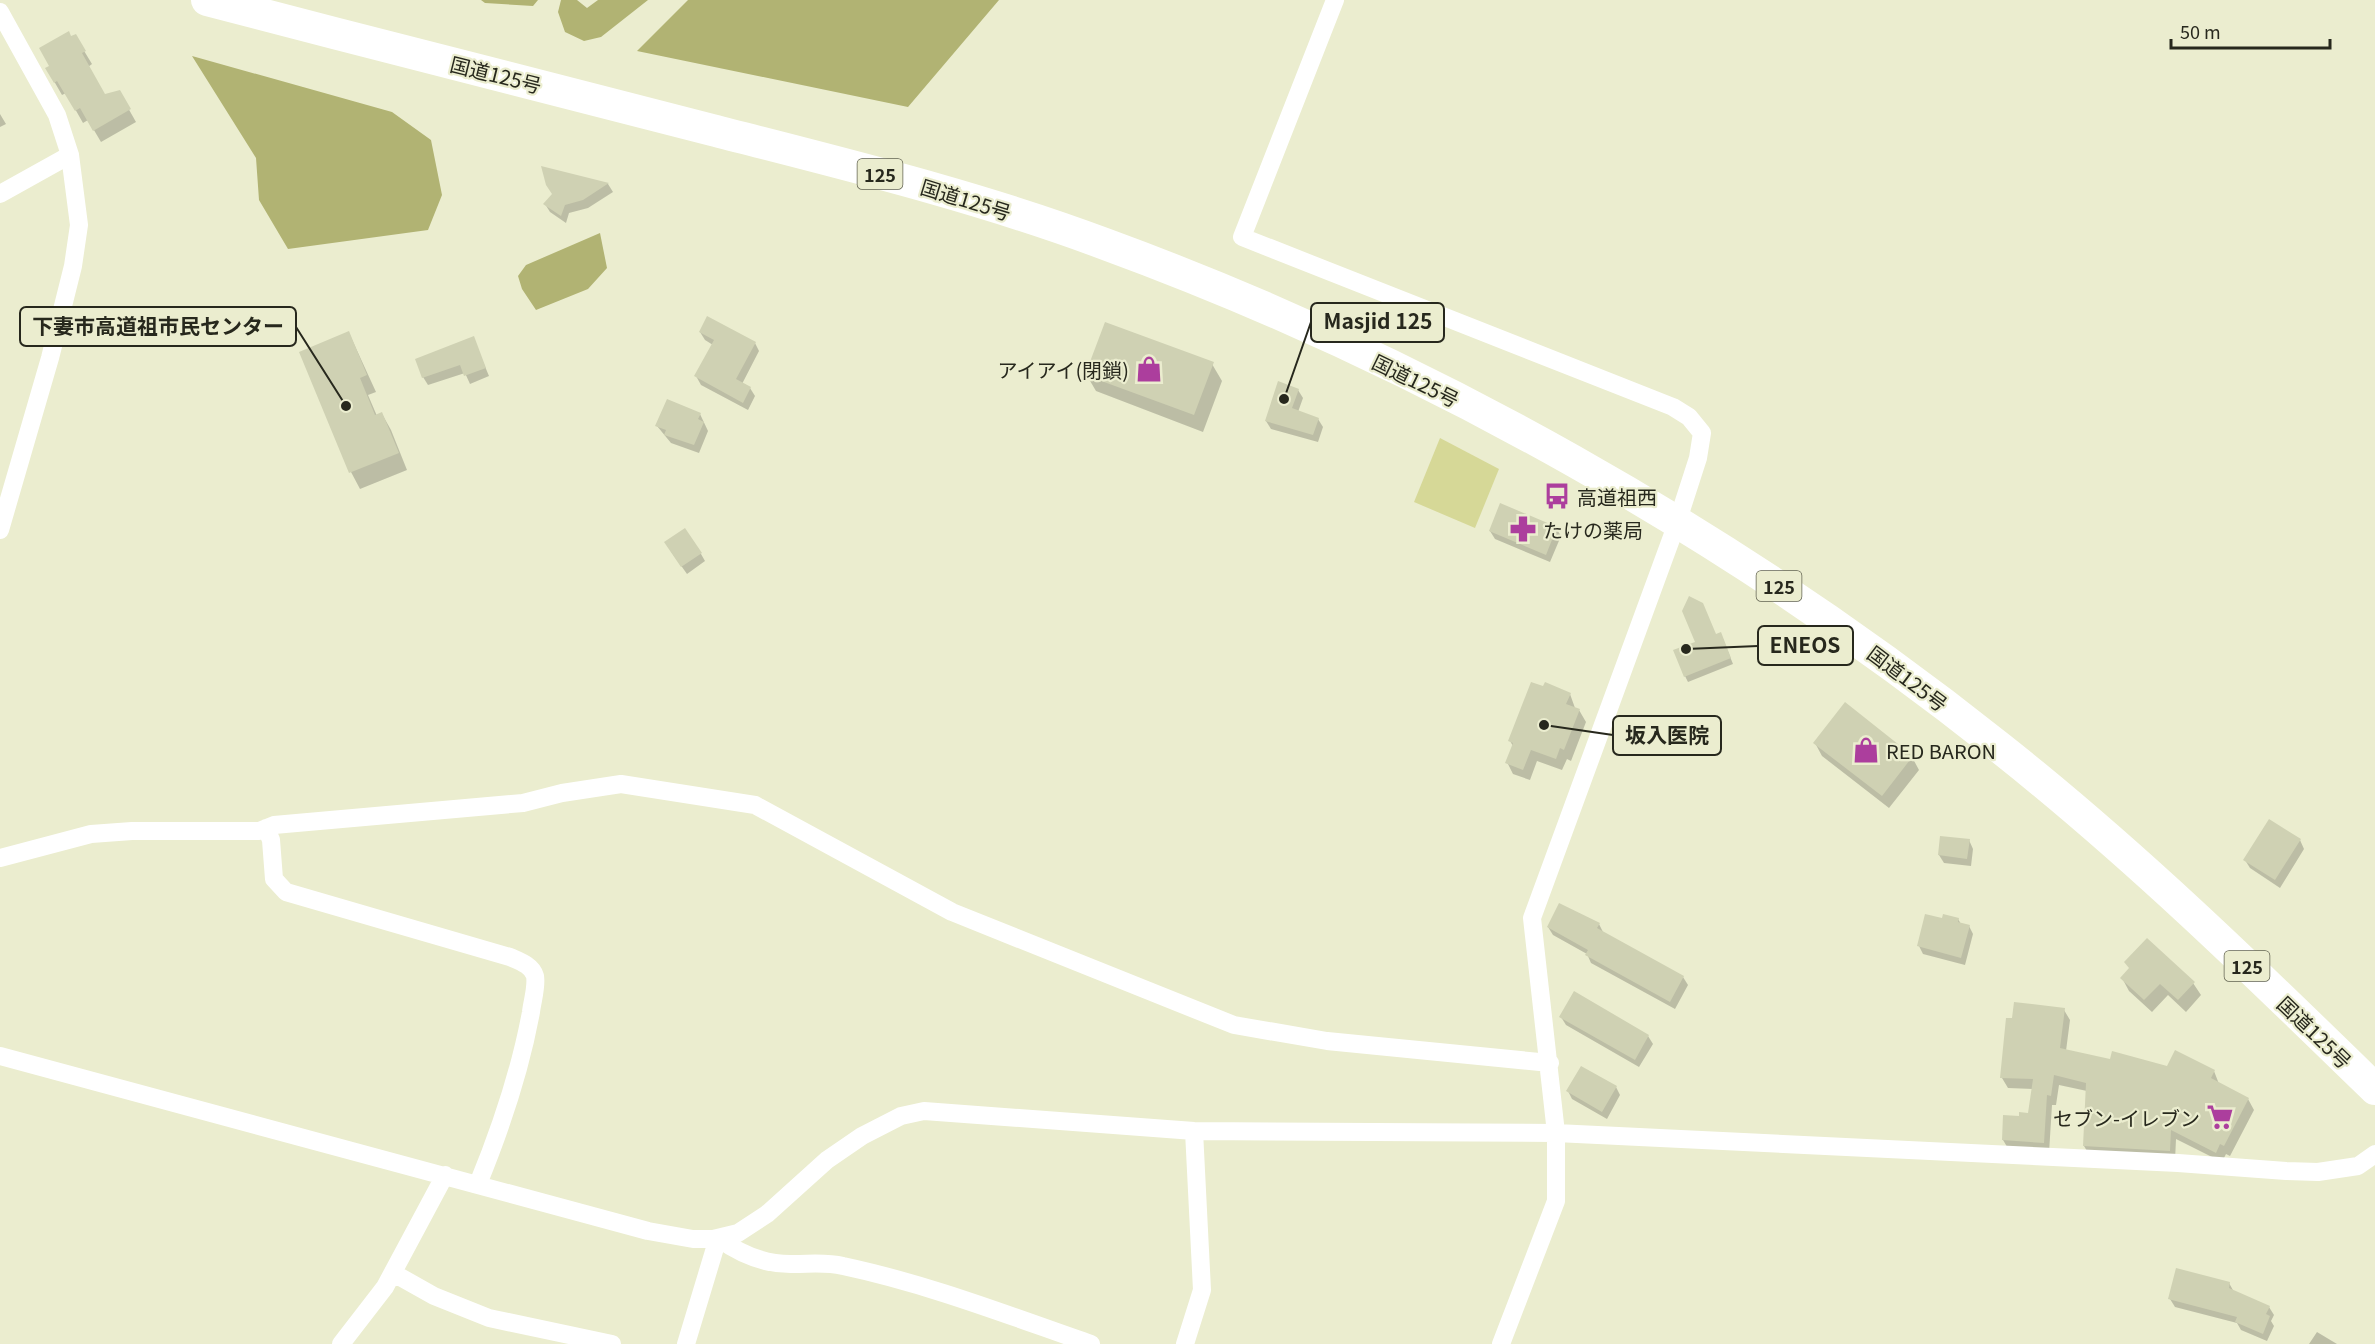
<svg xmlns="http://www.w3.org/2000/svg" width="2375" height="1344" font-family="Georgia,'Noto Sans JP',serif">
  <rect width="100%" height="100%" fill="#ebedcf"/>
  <path fill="#d6d897" d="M 1440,438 L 1499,469 L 1475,528 L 1414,502 Z"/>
  <path fill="#b1b373" d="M 481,0 L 538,0 L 533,6 L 485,3 Z
    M 561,0 L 577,0 L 587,8 L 598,0 L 648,0 L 601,37 L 584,41 L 565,32 L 558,12 Z
    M 688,0 L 999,0 L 908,107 L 637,51 Z
    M 192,56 L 392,112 L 431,140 L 442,195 L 428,230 L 288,249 L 259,200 L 256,158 Z
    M 600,233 L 607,268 L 588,289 L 536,310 L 522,289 L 518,276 L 526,265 Z"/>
  <path fill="#0003" d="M 75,36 L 92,64 L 88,67 L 104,95 L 119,92 L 136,122 L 101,142 L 88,120 L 83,123 L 66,93 L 62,95 L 47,69 Z
    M 0,114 L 6,124 L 0,127 Z
    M 543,168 L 608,184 L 613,192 L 588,208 L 569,213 L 566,223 L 550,212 L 545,204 L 553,195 Z
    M 700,332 L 755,343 L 759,351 L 742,384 L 750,388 L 755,396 L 748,410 L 701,385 L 696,376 L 713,345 L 705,340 Z
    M 349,333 L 376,392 L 368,395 L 377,416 L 382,414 L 391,430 L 407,470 L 360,489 L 351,472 Z
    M 473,338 L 489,376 L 470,384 L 465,373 L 428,385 L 423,377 Z
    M 1212,364 L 1222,381 L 1203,432 L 1096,391 L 1086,374 Z
    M 1298,390 L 1303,398 L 1298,412 L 1318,419 L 1323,427 L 1318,442 L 1271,429 L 1266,421 Z
    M 700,414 L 708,431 L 699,453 L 671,443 L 657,426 Z
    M 1556,528 L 1561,536 L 1550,562 L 1495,539 L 1490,531 Z
    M 670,550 L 701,554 L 705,561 L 687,574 Z
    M 1716,635 L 1723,639 L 1733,664 L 1688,682 L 1685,676 L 1697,643 Z
    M 1570,694 L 1575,708 L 1579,710 L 1586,722 L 1571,761 L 1567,759 L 1562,770 L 1537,761 L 1530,780 L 1513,774 L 1507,762 L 1513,746 L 1510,741 Z
    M 1815,743 L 1912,757 L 1919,770 L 1889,808 L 1822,756 Z
    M 1969,840 L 1973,849 L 1971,866 L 1944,863 L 1939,855 Z
    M 2300,840 L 2304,849 L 2280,888 L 2250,868 L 2245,860 Z
    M 1958,919 L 1961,924 L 1969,926 L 1973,934 L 1965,965 L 1923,954 L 1919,946 L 1943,920 Z
    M 1599,924 L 1604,934 L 1683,977 L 1688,985 L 1675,1009 L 1591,963 L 1587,954 L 1553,935 L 1548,927 Z
    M 2122,978 L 2193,983 L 2201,995 L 2186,1012 L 2168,995 L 2152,1012 L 2129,991 Z
    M 2064,1010 L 2070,1020 L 2066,1051 L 2111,1061 L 2214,1071 L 2219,1084 L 2248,1099 L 2254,1110 L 2230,1156 L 2226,1154 L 2222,1162 L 2176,1139 L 2175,1161 L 2090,1156 L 2084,1146 L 2087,1091 L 2059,1085 L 2056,1105 L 2052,1105 L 2049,1153 L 2009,1150 L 2003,1140 L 2020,1117 L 2030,1114 L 2033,1089 L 2008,1088 L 2002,1078 Z
    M 1561,1017 L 1648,1036 L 1653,1044 L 1639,1067 L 1566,1025 Z
    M 1616,1087 L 1620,1095 L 1607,1119 L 1572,1099 L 1568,1091 Z
    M 2229,1283 L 2234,1292 L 2269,1307 L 2274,1315 L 2271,1321 L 2274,1326 L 2267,1341 L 2241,1330 L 2237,1323 L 2175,1307 L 2170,1299 Z
    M 2317,1332 L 2337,1344 L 2309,1344 Z"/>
  <path fill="#cfd1b3" d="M 69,31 L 71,36 L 76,34 L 86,51 L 82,53 L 105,94 L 120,90 L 131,109 L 93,131 L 80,108 L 75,111 L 57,81 L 54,83 L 45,68 L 49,66 L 39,48 Z
    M 541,166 L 609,183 L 583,200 L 565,205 L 561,216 L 543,204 L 552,194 L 546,185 Z
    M 707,316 L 756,342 L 736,379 L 751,387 L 743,403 L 694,376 L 714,340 L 699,332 Z
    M 1105,322 L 1214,362 L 1194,415 L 1085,375 Z
    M 349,331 L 367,375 L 360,378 L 375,415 L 382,412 L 399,453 L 349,473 L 299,352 Z
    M 474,336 L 486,368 L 464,376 L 460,365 L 422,378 L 415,359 Z
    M 1278,381 L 1299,389 L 1292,408 L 1319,418 L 1313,435 L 1265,421 Z
    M 667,399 L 701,413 L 698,419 L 704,422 L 694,445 L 664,435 L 666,430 L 655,426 Z
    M 1500,503 L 1557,527 L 1546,555 L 1489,531 Z
    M 685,528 L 702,553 L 681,567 L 664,542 Z
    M 1689,596 L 1703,603 L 1716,634 L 1721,632 L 1731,658 L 1684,677 L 1673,650 L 1695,642 L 1682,611 Z
    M 1531,682 L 1543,686 L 1545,682 L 1571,693 L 1566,704 L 1580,709 L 1564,750 L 1560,748 L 1556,759 L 1531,750 L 1523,770 L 1505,763 L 1513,743 L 1508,741 Z
    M 1845,702 L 1913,756 L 1882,796 L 1813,743 Z
    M 2269,819 L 2301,839 L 2275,880 L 2243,860 Z
    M 1940,836 L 1970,839 L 1967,859 L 1938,855 Z
    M 1559,903 L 1600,923 L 1597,928 L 1684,976 L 1670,1002 L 1585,955 L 1588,950 L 1547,927 Z
    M 1925,914 L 1942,918 L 1943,914 L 1959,918 L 1958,922 L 1970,925 L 1961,958 L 1917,946 Z
    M 2147,938 L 2195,982 L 2178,1000 L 2160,984 L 2144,1000 L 2120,978 L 2129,968 L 2124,962 Z
    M 1574,991 L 1649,1035 L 1635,1060 L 1559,1017 Z
    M 2014,1002 L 2065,1008 L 2060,1048 L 2110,1059 L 2112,1051 L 2167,1066 L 2175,1050 L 2215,1070 L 2211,1078 L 2249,1098 L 2224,1146 L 2220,1144 L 2216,1153 L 2171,1130 L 2170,1151 L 2083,1146 L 2086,1083 L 2054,1075 L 2051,1096 L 2047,1095 L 2044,1143 L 2002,1140 L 2003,1115 L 2019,1116 L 2019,1112 L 2028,1113 L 2033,1079 L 2000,1078 L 2006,1018 L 2012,1018 Z
    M 1581,1066 L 1617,1086 L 1602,1112 L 1566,1091 Z
    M 2176,1268 L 2230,1282 L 2229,1288 L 2270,1306 L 2266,1314 L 2270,1316 L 2263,1334 L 2235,1322 L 2237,1317 L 2168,1299 Z"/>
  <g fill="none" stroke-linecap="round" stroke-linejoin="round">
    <path stroke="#fff" stroke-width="18" d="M 1335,0 L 1242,237 L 1673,407 L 1689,417 L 1702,433 L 1698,458 L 1677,523 L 1532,918 L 1556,1133 L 1556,1201 L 1501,1344
      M 0,12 L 57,115 L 70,155 L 79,225 L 73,266 L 50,358 L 0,530
      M 0,194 L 70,155
      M 266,828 L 271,840 L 274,879 L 286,892 L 510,957 C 519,961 532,965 535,976 C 537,987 532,1002 531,1012 C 520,1072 501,1128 478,1184
      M 0,858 L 91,834 L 132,831 L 259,831 L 274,825 L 523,803 L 562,793 L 621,784 L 755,805 L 952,912 L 1234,1025 L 1327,1041 L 1550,1063
      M 0,1056 L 648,1231 L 693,1239 L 713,1239 L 738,1233 L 767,1214 L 827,1160 L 862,1136 L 901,1116 L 924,1111 L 1194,1131 L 1556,1133 L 2178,1163 L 2286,1171 L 2318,1172 L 2358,1166 L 2375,1154
      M 393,1273 L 434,1296 L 489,1318 L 612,1344
      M 341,1344 L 385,1287 L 445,1175
      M 686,1344 L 718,1238 C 740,1254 765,1265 794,1264 C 811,1264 826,1262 843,1266 C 928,1284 1010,1316 1091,1344
      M 1185,1344 L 1202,1290 L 1194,1131"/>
    <path stroke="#fff" stroke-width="32" d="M 207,0 C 375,44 543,86 712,130 C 844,164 977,196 1105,244 C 1422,360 1734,536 1999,747 C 2132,852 2254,971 2375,1089"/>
  </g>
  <defs>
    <g id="shop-bare" transform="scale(2.07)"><path d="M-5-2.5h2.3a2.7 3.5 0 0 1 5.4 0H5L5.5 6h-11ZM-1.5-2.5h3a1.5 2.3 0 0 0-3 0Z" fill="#ac3e9d" stroke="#ebedcf" stroke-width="2.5" paint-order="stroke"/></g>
    <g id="bus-bare" transform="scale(2.07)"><path d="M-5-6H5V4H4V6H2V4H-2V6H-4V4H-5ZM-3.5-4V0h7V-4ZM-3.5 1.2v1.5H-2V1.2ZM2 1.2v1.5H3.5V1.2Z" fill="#ac3e9d" stroke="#ebedcf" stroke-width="2.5" paint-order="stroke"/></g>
    <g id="pharmacy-bare" transform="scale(2.07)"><path d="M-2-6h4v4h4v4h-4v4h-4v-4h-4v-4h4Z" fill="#ac3e9d" stroke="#ebedcf" stroke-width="2.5" paint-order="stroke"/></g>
    <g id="supermarket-bare" transform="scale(2.07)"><path d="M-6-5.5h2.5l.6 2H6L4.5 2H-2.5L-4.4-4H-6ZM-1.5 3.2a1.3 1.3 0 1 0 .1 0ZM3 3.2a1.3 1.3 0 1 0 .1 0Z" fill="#ac3e9d" stroke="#ebedcf" stroke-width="2.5" paint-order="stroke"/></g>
  </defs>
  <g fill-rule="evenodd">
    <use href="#shop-bare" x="1149" y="369"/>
    <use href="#bus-bare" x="1557" y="496"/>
    <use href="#pharmacy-bare" x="1523" y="529"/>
    <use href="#shop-bare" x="1866" y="750"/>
    <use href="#supermarket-bare" x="2220" y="1117"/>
  </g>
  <g text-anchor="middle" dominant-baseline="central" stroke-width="4.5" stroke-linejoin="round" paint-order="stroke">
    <g fill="#ebedcf" stroke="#626352" stroke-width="1.5">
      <rect x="857.5" y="159" width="45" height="30" rx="4.5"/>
      <rect x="1756.5" y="571" width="45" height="30" rx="4.5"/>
      <rect x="2224.5" y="951" width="45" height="30" rx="4.5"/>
    </g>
    <g font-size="18" font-weight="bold" fill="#27281d">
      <text x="880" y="174">125</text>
      <text x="1779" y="586">125</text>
      <text x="2247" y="966">125</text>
    </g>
    <g font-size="20" fill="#27281d" stroke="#ebedcf">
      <text transform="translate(496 74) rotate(14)">国道125号</text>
      <text transform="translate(966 199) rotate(17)">国道125号</text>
      <text transform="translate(1416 380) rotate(26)">国道125号</text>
      <text transform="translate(1908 678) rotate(37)">国道125号</text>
      <text transform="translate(2315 1032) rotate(44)">国道125号</text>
    </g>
    <g font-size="20" fill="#27281d" stroke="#ebedcf" text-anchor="start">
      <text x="1129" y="369" text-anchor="end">アイアイ(閉鎖)</text>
      <text x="1577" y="496">高道祖西</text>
      <text x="1543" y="529">たけの薬局</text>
      <text x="1886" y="750">RED BARON</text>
      <text x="2200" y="1117" text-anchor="end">セブン-イレブン</text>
    </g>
  </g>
  <path fill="none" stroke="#27281d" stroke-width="2" d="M1284 399L1311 322M346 406L296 327M1686 649L1758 646M1544 725L1613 735"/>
  <g fill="#27281d" stroke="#ebedcf" stroke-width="2">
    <circle cx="1284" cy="399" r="6"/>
    <circle cx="346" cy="406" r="6"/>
    <circle cx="1686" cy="649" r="6"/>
    <circle cx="1544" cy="725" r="6"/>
  </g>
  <g fill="#ebedcf" stroke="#27281d" stroke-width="2">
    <rect x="1311" y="303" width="133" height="39" rx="6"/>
    <rect x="20" y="307" width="276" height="39" rx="6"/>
    <rect x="1758" y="626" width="95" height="39" rx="6"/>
    <rect x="1613" y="716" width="108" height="39" rx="6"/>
  </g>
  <g font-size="21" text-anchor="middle" font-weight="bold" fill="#27281d">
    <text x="1378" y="329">Masjid 125</text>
    <text x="158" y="334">下妻市高道祖市民センター</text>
    <text x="1805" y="653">ENEOS</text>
    <text x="1667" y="743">坂入医院</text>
  </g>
  <path d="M2171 39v9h159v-9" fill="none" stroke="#27281d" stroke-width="3"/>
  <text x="2180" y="39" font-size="18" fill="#27281d" stroke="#ebedcf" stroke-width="4.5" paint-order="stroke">50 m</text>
</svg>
